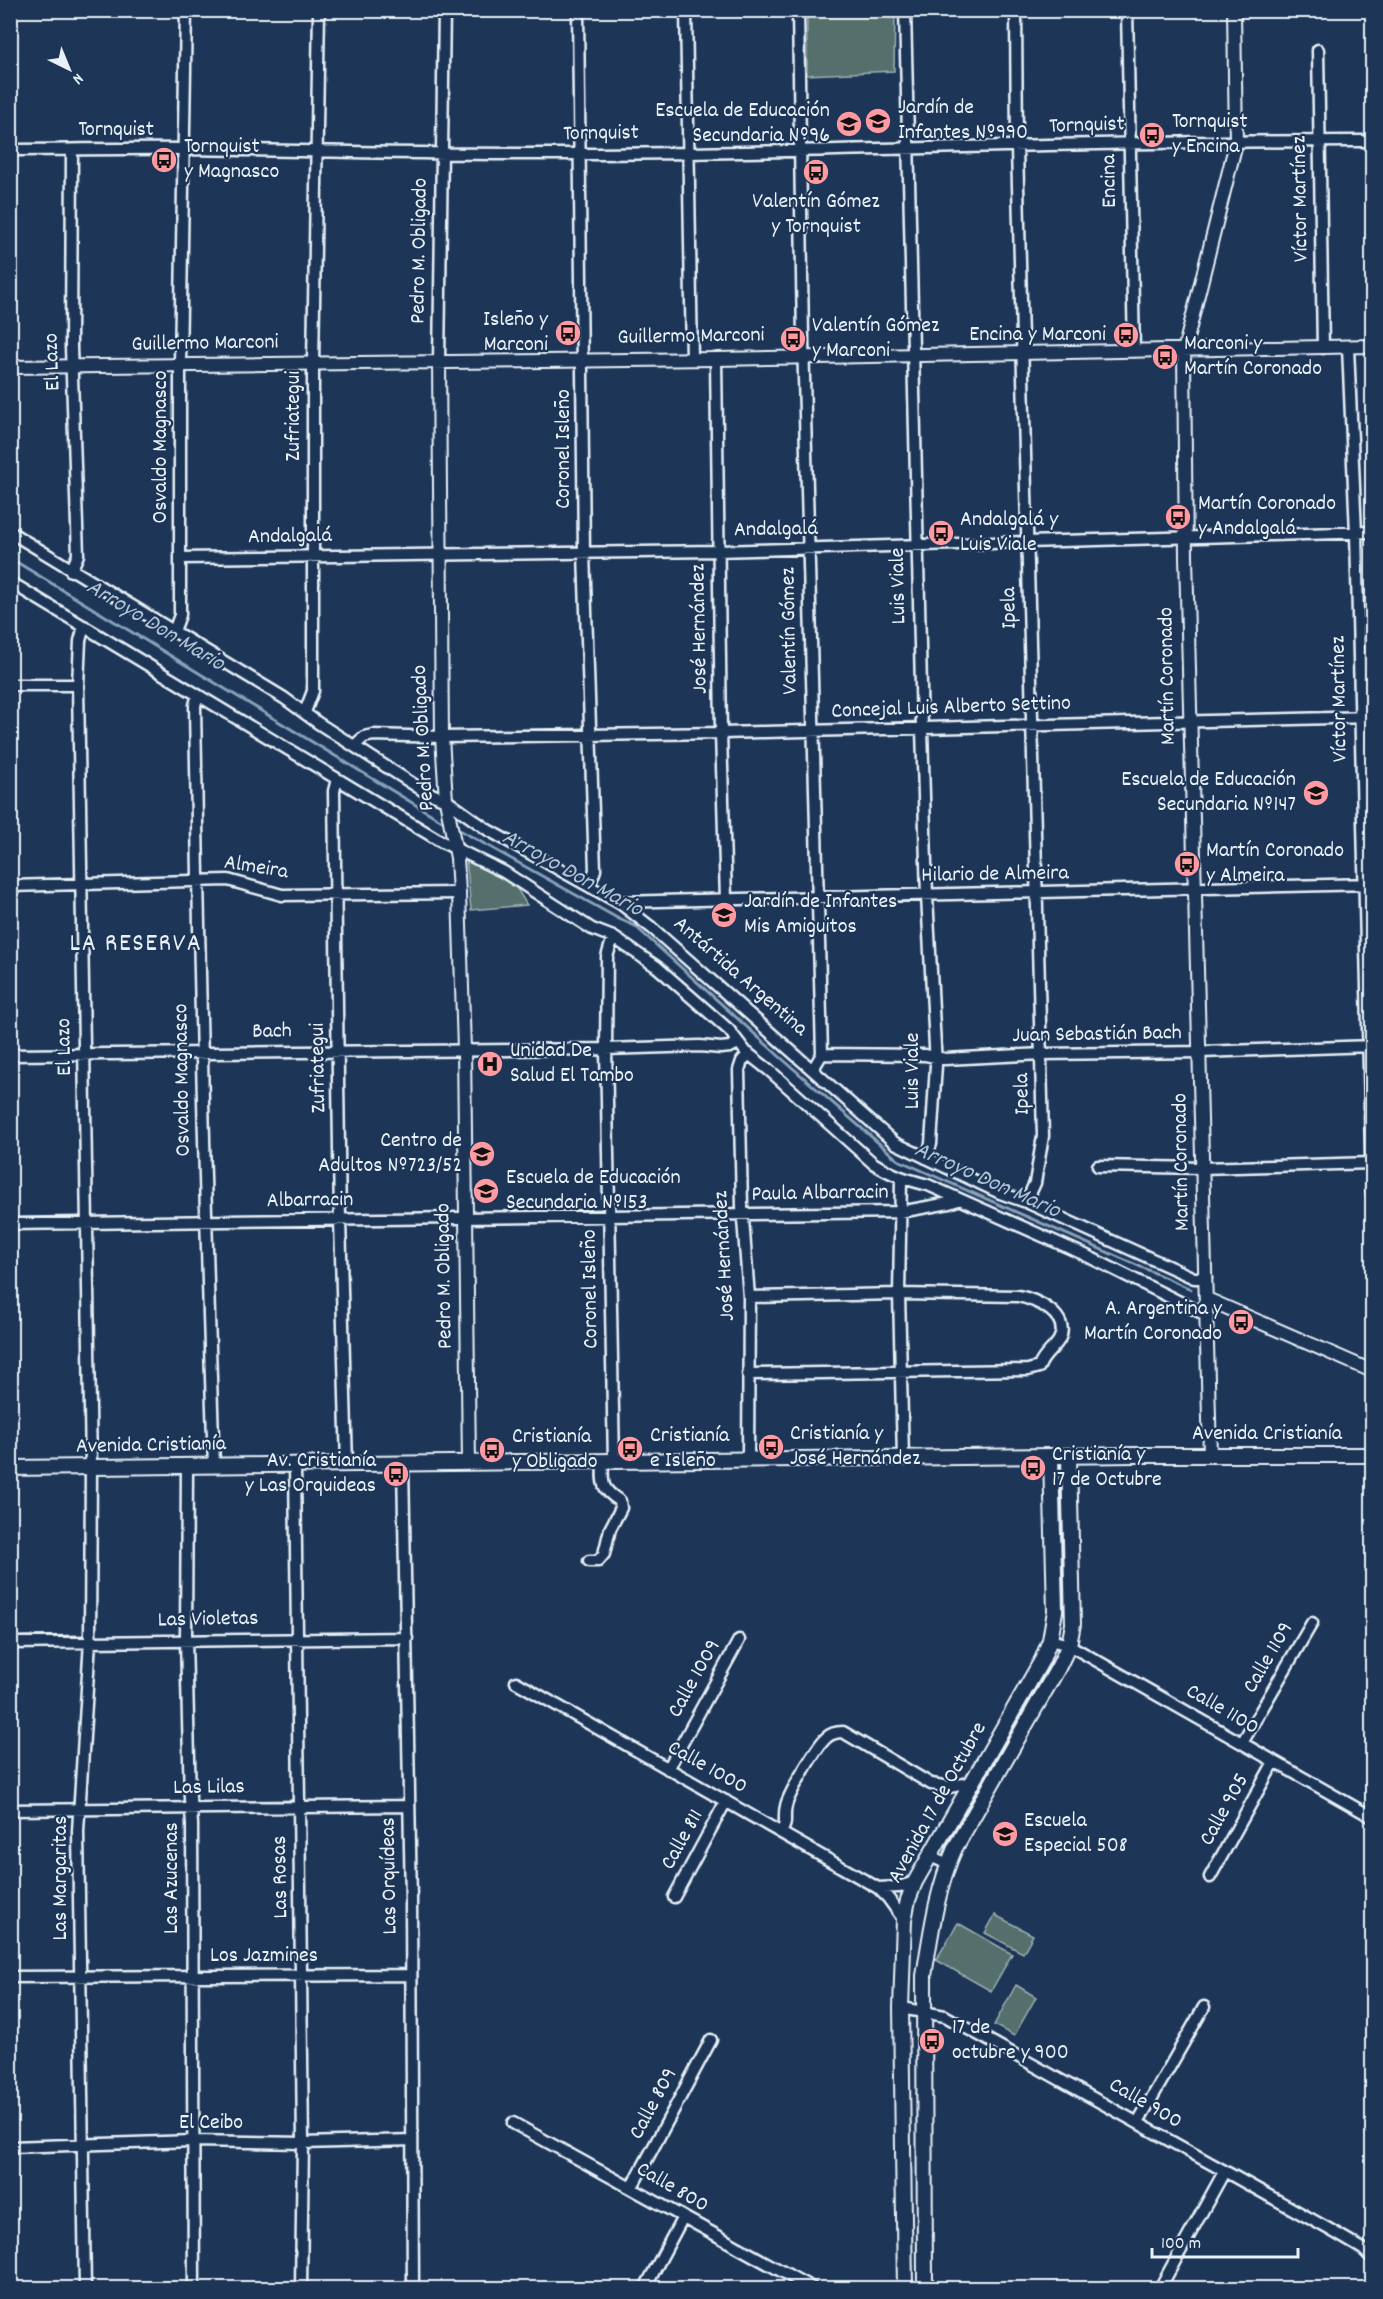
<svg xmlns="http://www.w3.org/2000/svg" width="1383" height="2299" font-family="Dekko,sans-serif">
  <rect width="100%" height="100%" fill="#1d3557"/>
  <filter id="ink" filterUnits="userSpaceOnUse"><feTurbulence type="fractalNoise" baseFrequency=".0167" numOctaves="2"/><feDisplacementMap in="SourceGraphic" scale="12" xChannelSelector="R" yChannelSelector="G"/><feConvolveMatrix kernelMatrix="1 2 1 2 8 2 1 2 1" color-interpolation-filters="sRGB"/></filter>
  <g filter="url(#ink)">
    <path fill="#556f6c" stroke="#9eb0b2" stroke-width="1.5" d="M 807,11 L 895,11 L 894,71 L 807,75 Z
      M 466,857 L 516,887 L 527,905 L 471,910 Z
      M 995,1915 L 1033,1935 L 1023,1953 L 985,1933 Z
      M 958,1923 L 1012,1954 L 991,1991 L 936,1960 Z
      M 1016,1985 L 1036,1997 L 1014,2036 L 994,2025 Z"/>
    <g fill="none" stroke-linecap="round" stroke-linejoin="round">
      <path stroke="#89a2ba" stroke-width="3" d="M 10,558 L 447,824
        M 456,828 L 619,919 L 635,926 L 779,1056 L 898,1160 L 1191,1289"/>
      <g stroke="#e8f1f8" stroke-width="15">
        <path id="minor" d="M 578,10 L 584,553 L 595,870 L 589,886
          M 686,10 L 692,359
          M 798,10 L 803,339 L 822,1054 L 813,1069
          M 905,10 L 922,729 L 927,896 L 936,1065 L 931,1144 L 926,1158
          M 1016,10 L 1017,148 L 1043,1136 L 1035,1183 L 1026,1202
          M 1127,10 L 1134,351
          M 1318,50 L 1323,348
          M 10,150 C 70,150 129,148 188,149 C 318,151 448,155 579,154 C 843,153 1108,140 1372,141
          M 1348,347 L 1356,533 L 1372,1194
          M 716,359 L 721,733 L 726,899
          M 439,361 L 444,10
          M 10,532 L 284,698 L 318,723 L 424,791 L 446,800 L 488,830 L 621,904 L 652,928 L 895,1143 L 1000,1193 L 1026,1202 L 1194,1278 L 1206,1278
          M 180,558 L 718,551 L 1372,532
          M 71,571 L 78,555 L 71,347 L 72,150
          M 10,582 L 442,842 L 504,872 L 592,929 L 613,937 L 657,967 L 729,1030 L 746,1052 L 769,1070 L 873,1163 C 894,1176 905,1179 928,1185 L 1083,1254 L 1208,1316
          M 84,626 L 80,641 L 78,685 L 91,1467 L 90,1641 L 78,1831 L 85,2288
          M 174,631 L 180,615 L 180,365 L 186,10
          M 10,685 L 78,685
          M 198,695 L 195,705 C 199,959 205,1212 214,1466
          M 305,712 L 313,691 L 313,363 L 319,10
          M 354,746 L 364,737 L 373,735 L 442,737 L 721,733 L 1372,717
          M 337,779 L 334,791 L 340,1220 L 347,1465
          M 10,886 L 228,880 L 282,895 L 459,893
          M 618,902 L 1372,884
          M 613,937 L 607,957 L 606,1049 L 614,1462
          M 822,1054 L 925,1055 L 945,1059 L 1042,1054 L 1201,1052 L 1372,1046
          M 10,1055 L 606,1049 L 700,1046 L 721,1048 L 730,1047 L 738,1043
          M 1098,1166 L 1202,1168 L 1372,1163
          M 901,1179 L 899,1294 L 903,1458
          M 10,1224 L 900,1212 L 949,1203 L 958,1200
          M 748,1374 L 1028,1370 L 1039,1367 C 1043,1355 1053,1350 1059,1340 C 1072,1316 1036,1299 1018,1296 L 899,1294 L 749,1297
          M 748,1460 L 749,1297 L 742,1206 L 739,1070 L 742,1061 L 749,1054
          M 403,1464 L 411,1901 L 413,2288
          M 295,1465 L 303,2143 L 301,2288
          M 187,1466 L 186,1639 L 190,1799 L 192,1824 L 194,2288
          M 589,1561 L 598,1561 L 604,1554 L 610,1529 L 621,1508 L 620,1501 C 601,1489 602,1484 603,1462
          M 1050,1640 L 1069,1645 L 1372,1817
          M 10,1643 L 407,1638
          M 516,1682 L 878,1888 L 888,1898 L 904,1920
          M 1242,1743 L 1312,1623
          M 668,1769 L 739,1640
          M 10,1810 L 409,1806
          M 781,1832 C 788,1823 783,1817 786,1806 C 788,1795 817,1746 826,1738 C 831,1733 837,1732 843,1732 L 931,1784 L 950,1787 L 973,1782
          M 930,1856 L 948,1864
          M 1210,1877 L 1274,1762
          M 878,1888 L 899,1887 L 915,1882
          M 674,1897 L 726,1801
          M 10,1977 L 411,1975
          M 901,2008 L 945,2016 L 1327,2228 L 1363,2249 L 1372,2258
          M 1138,2122 L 1204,2007
          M 513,2123 L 812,2288
          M 10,2147 L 193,2141 L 303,2143 L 412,2140
          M 632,2187 L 711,2040
          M 645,2288 L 683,2217
          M 1160,2288 L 1224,2172"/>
      </g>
      <g stroke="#e8f1f8" stroke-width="16">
        <path id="tertiary" d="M 439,361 L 442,737 L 446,800 L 457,858 L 459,893 L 464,1049 L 469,1463
          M 10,367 L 716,359 L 1372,346
          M 1207,1299 L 1372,1371
          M 1210,1455 L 1186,557 L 1184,351 L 1236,143 L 1234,10"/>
      </g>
      <g stroke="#e8f1f8" stroke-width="18">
        <path id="secondary" d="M 10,1468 L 1136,1455 L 1372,1455
          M 905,2288 L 901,2008 L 904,1920 L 908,1900 L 915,1882 L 1042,1660 L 1050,1640 L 1055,1611 L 1051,1457
          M 925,2288 L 924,1976 C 931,1932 937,1888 955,1848 L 1058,1668 L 1069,1645 L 1073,1624 L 1069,1457"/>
      </g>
      <use href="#minor" stroke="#1d3557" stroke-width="10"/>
      <use href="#tertiary" stroke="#1d3557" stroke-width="12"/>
      <use href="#secondary" stroke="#1d3557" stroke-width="14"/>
    </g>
  </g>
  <defs>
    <g id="school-disc" transform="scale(1.35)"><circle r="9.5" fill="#ff9aa2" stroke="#1d3557"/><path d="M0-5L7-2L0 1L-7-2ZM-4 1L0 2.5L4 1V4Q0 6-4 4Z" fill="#111"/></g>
    <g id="bus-disc" transform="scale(1.35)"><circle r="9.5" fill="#ff9aa2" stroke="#1d3557"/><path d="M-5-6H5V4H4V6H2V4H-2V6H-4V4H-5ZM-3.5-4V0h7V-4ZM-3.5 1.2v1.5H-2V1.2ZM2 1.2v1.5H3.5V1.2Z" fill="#111"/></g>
    <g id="hospital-disc" transform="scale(1.35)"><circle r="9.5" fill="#ff9aa2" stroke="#1d3557"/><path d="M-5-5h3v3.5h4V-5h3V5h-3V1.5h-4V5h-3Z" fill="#111"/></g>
  </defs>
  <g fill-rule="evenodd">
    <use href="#school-disc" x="878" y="121"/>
    <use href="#school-disc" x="849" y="124"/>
    <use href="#bus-disc" x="1152" y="135"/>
    <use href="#bus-disc" x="164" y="160"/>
    <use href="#bus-disc" x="816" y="172"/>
    <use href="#bus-disc" x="568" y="333"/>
    <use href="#bus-disc" x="1126" y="335"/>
    <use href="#bus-disc" x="793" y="339"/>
    <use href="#bus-disc" x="1165" y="357"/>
    <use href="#bus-disc" x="1178" y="517"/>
    <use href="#bus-disc" x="941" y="533"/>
    <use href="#school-disc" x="1316" y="793"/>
    <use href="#bus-disc" x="1187" y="864"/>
    <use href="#school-disc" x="724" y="915"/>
    <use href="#hospital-disc" x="490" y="1064"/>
    <use href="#school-disc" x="482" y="1154"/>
    <use href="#school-disc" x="486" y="1191"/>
    <use href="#bus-disc" x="1241" y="1322"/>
    <use href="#bus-disc" x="771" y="1447"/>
    <use href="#bus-disc" x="630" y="1449"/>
    <use href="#bus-disc" x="492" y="1450"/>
    <use href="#bus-disc" x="1033" y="1468"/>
    <use href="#bus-disc" x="396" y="1474"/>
    <use href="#school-disc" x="1005" y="1834"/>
    <use href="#bus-disc" x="932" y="2041"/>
  </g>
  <g text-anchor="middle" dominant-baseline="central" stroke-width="4.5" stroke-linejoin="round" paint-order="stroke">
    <g font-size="22" fill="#e8f1f8" stroke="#1d3557" text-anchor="start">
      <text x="898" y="108">Jardín de<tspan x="898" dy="25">Infantes Nº990</tspan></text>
      <text x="830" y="111" text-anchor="end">Escuela de Educación<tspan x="830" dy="25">Secundaria Nº96</tspan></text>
      <text x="1172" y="122">Tornquist<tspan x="1172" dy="25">y Encina</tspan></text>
      <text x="184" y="147">Tornquist<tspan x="184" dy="25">y Magnasco</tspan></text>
      <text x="816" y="202" text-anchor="middle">Valentín Gómez<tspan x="816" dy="25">y Tornquist</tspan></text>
      <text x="548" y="320" text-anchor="end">Isleño y<tspan x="548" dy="25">Marconi</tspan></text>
      <text x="812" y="326">Valentín Gómez<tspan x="812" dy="25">y Marconi</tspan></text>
      <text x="1106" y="335" text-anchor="end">Encina y Marconi</text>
      <text x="1184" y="344">Marconi y<tspan x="1184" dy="25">Martín Coronado</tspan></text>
      <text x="1198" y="504">Martín Coronado<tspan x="1198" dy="25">y Andalgalá</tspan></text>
      <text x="960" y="520">Andalgalá y<tspan x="960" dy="25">Luis Viale</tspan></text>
      <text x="1296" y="780" text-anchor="end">Escuela de Educación<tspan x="1296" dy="25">Secundaria Nº147</tspan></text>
      <text x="1206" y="851">Martín Coronado<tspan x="1206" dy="25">y Almeira</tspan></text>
      <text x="744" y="902">Jardín de Infantes<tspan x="744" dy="25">Mis Amiguitos</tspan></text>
      <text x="510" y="1051">Unidad De<tspan x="510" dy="25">Salud El Tambo</tspan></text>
      <text x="462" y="1141" text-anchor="end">Centro de<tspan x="462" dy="25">Adultos Nº723/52</tspan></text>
      <text x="506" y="1178">Escuela de Educación<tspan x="506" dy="25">Secundaria Nº153</tspan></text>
      <text x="1222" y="1309" text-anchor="end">A. Argentina y<tspan x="1222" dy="25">Martín Coronado</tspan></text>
      <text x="790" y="1434">Cristianía y<tspan x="790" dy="25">José Hernández</tspan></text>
      <text x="650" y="1436">Cristianía<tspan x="650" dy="25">e Isleño</tspan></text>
      <text x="512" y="1437">Cristianía<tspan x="512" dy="25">y Obligado</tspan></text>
      <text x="1052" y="1455">Cristianía y<tspan x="1052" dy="25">17 de Octubre</tspan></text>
      <text x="376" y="1461" text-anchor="end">Av. Cristianía<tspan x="376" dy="25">y Las Orquideas</tspan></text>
      <text x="1024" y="1821">Escuela<tspan x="1024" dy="25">Especial 508</tspan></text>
      <text x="952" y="2028">17 de<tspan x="952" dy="25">octubre y 900</tspan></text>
    </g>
    <g font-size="22" fill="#e8f1f8" stroke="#1d3557">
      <text transform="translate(1087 126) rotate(-2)">Tornquist</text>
      <text x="116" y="130">Tornquist</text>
      <text transform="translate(601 134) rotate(-1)">Tornquist</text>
      <text transform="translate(1110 181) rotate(-91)">Encina</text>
      <text transform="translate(1301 199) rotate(-91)">Víctor Martínez</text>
      <text transform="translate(420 251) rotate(-89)">Pedro M. Obligado</text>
      <text transform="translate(691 337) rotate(-1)">Guillermo Marconi</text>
      <text transform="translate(205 344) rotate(-1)">Guillermo Marconi</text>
      <text transform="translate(53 362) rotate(-92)">El Lazo</text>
      <text transform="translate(294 416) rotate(-90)">Zufriategui</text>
      <text transform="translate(161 447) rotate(-90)">Osvaldo Magnasco</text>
      <text transform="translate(564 449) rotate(-90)">Coronel Isleño</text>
      <text transform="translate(776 530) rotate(-1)">Andalgalá</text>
      <text transform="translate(290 537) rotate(-1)">Andalgalá</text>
      <text transform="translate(899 586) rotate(-91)">Luis Viale</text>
      <text transform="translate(1010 608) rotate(-91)">Ipela</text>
      <text transform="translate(700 629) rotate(-91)">José Hernández</text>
      <text transform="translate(790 631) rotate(-91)">Valentín Gómez</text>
      <text transform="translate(1168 676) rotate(-91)">Martín Coronado</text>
      <text transform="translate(1340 699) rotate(-91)">Víctor Martínez</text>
      <text transform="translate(951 708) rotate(-2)">Concejal Luis Alberto Settino</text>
      <text transform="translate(424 738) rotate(-93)">Pedro M. Obligado</text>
      <text transform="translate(256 868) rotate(9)">Almeira</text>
      <text transform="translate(995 875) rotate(-1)">Hilario de Almeira</text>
      <text transform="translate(740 977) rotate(41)">Antártida Argentina</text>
      <text transform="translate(272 1032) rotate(-1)">Bach</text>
      <text transform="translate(1097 1035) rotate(-1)">Juan Sebastián Bach</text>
      <text transform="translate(65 1047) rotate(-91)">El Lazo</text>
      <text transform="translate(319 1068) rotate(-91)">Zufriategui</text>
      <text transform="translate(913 1071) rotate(-90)">Luis Viale</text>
      <text transform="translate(183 1080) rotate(-91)">Osvaldo Magnasco</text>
      <text transform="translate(1023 1094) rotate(-91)">Ipela</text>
      <text transform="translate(1182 1162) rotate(-91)">Martín Coronado</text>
      <text transform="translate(820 1194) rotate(-1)">Paula Albarracin</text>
      <text transform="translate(310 1201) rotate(-1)">Albarracin</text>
      <text transform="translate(725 1256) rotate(-93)">José Hernández</text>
      <text transform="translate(445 1276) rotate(-91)">Pedro M. Obligado</text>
      <text transform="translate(591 1289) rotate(-91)">Coronel Isleño</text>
      <text x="1267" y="1434">Avenida Cristianía</text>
      <text transform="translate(151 1446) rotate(-1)">Avenida Cristianía</text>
      <text transform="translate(208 1620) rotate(-1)">Las Violetas</text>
      <text transform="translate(1269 1658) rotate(-60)">Calle 1109</text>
      <text transform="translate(695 1679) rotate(-61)">Calle 1009</text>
      <text transform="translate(1222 1710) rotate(30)">Calle 1100</text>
      <text transform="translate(707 1768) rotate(29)">Calle 1000</text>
      <text transform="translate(209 1788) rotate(-1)">Las Lilas</text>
      <text transform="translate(938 1803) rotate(-61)">Avenida 17 de Octubre</text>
      <text transform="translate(1225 1810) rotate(-61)">Calle 905</text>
      <text transform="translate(683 1840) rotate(-61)">Calle 811</text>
      <text transform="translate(390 1876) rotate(-91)">Las Orquídeas</text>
      <text transform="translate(281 1877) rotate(-91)">Las Rosas</text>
      <text transform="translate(61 1878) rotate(-90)">Las Margaritas</text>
      <text transform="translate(172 1878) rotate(-90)">Las Azucenas</text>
      <text x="264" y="1956">Los Jazmines</text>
      <text transform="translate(654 2104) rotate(-62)">Calle 809</text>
      <text transform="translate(1145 2104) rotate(30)">Calle 900</text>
      <text x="211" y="2123">El Ceibo</text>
      <text transform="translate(672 2188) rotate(30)">Calle 800</text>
    </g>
    <g font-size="24" font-style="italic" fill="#b0c3d4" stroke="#1d3557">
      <text transform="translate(155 626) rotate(31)">Arroyo Don Mario</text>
      <text transform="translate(572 874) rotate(29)">Arroyo Don Mario</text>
      <text transform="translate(987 1181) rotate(24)">Arroyo Don Mario</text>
    </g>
    <g font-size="26" letter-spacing="1.5" fill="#e8f1f8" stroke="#1d3557">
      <text x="136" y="944">LA RESERVA</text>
    </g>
  </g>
  <rect width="1383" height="2299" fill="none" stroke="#1d3557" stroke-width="36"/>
  <rect x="18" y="18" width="1347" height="2263" fill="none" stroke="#e8f1f8" stroke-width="2" filter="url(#ink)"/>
  <g transform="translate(69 69) rotate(137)" stroke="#1d3557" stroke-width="4.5" paint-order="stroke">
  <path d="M0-4.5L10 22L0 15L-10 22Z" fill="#e8f1f8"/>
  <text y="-9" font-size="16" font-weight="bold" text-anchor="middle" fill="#e8f1f8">N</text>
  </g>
  <path d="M1152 2248v9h146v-9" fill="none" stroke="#e8f1f8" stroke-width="3"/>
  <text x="1161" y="2248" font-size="18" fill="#e8f1f8" stroke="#1d3557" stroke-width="4.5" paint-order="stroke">100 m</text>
</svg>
